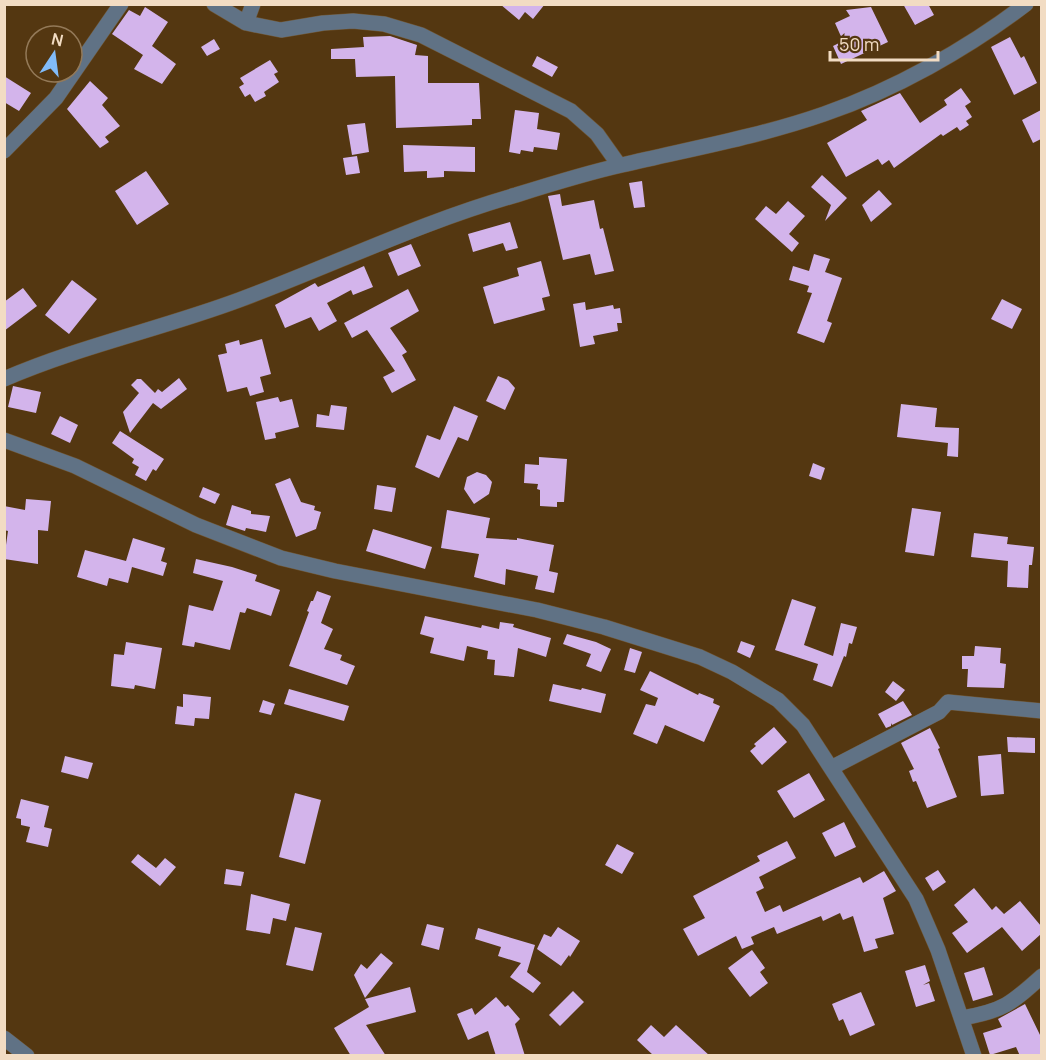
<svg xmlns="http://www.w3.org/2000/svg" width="1046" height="1060" font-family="Manrope,sans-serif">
  <rect width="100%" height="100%" fill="#543711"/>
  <path fill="#d3b4eb" d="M 500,4 L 545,4 L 533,19 L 525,12 L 519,20 Z
    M 903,4 L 928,4 L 934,15 L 915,25 Z
    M 145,7 L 168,22 L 152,46 L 176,64 L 162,84 L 134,69 L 143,55 L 112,34 L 129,10 L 140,16 Z
    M 871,7 L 888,42 L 841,64 L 833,46 L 843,41 L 835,23 L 850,16 L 846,10 Z
    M 390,36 L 417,45 L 415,55 L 428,56 L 428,83 L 479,83 L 481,119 L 472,119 L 472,125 L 396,128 L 395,76 L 356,77 L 355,59 L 331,59 L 331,49 L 364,47 L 363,37 Z
    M 1010,37 L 1021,58 L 1024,56 L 1037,83 L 1014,95 L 991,47 Z
    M 214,39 L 220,49 L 207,56 L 201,47 Z
    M 537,56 L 558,67 L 552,77 L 532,66 Z
    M 270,60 L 278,72 L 274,74 L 279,82 L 264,92 L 266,96 L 255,102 L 250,94 L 245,97 L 239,87 L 244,84 L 240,78 Z
    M 4,76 L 31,93 L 19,111 L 4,102 Z
    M 90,81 L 108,98 L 102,105 L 120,126 L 105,137 L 109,142 L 100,148 L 67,109 Z
    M 961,88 L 971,102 L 965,106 L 972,117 L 966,121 L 969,125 L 960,131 L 957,127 L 943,136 L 941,134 L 894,168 L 889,160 L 882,165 L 878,159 L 846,177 L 827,143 L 867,120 L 861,111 L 900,93 L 920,123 L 947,105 L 944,100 Z
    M 515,110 L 539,113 L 537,129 L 560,133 L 557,150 L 534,147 L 533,152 L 521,150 L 520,154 L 509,152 Z
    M 1041,110 L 1041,139 L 1033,143 L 1022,120 Z
    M 365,123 L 369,152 L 352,155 L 347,125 Z
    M 403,145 L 475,147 L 475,172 L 444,171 L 444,177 L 427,178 L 427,171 L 404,172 Z
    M 357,156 L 360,173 L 346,175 L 343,158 Z
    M 146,171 L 169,204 L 137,225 L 115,191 Z
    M 822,175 L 847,198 L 825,221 L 831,205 L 811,187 Z
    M 642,181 L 645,207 L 634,208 L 629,183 Z
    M 879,190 L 892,204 L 871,222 L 862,205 Z
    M 560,194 L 562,206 L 594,200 L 600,229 L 603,228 L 614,271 L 595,275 L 590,254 L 563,260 L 548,196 Z
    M 788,201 L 805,216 L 789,234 L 799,243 L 792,252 L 755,219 L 766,206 L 776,214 Z
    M 510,222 L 518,248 L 506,251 L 503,243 L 473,252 L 468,234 Z
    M 411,244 L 421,266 L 398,276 L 388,253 Z
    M 814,254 L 830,259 L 825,272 L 842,278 L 827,321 L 832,323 L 824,343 L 797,333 L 812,293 L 807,292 L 809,286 L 789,280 L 793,266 L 809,271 Z
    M 541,261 L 550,296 L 542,298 L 545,310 L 494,324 L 483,287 L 519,276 L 517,268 Z
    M 364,266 L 373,287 L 353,295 L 351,290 L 327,303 L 337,321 L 319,331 L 311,317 L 285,328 L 275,305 L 315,283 L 318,287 Z
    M 72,280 L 97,299 L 69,334 L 45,315 Z
    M 23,288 L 37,306 L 4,331 L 4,302 Z
    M 408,289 L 419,311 L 390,328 L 407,352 L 402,355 L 416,380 L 392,393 L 383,377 L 395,371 L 367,330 L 352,338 L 344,323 Z
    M 1002,299 L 1022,309 L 1012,329 L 991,319 Z
    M 585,302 L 586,310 L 613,305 L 614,309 L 620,308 L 622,323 L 617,323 L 618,331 L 593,336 L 595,344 L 580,347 L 573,304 Z
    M 262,339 L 271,374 L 260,377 L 264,392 L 250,396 L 247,387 L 227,392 L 218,355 L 227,353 L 225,344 L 239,340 L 240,345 Z
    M 498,376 L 508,380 L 515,388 L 505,410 L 486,401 Z
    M 179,378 L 187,389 L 161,409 L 153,403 L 130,433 L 123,412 L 139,393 L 131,385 L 137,379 L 141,379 L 155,393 L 158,389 L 162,392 Z
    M 13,386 L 41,392 L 36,413 L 8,407 Z
    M 278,397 L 280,402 L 292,399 L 299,427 L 275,433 L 276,438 L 265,440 L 256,402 Z
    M 901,404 L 937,408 L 935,427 L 959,428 L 958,457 L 947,456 L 948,443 L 897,437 Z
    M 331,405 L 347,407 L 344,430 L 316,427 L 317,414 L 329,416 Z
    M 454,406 L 478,416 L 468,441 L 458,437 L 439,478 L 415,467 L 427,435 L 440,440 Z
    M 60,416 L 78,425 L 70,443 L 51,434 Z
    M 120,431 L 164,459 L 156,471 L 153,469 L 146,481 L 135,475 L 139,467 L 132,463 L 134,459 L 112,443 Z
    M 539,457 L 567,459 L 564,502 L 557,502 L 557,507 L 540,506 L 540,490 L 537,489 L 538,484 L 524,483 L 525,464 L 539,465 Z
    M 813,463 L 825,468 L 821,480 L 809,476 Z
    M 477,472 L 486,475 L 492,482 L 489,494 L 474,504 L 464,489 L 467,477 Z
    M 290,478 L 301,502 L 315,506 L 314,510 L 321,512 L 316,529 L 296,537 L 275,484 Z
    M 377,485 L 396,488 L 392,512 L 374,509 Z
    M 203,487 L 220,494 L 215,504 L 199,497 Z
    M 26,499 L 51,501 L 48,531 L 38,530 L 38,564 L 4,559 L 8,531 L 4,530 L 4,506 L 25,510 Z
    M 232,505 L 251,511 L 251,514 L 270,516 L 266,532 L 246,528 L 245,531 L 226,525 Z
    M 912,508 L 941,512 L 934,556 L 905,552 Z
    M 447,510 L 490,518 L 486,538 L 517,540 L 517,538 L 554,545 L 549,571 L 558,573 L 554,593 L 535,589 L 538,576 L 506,569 L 505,585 L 474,577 L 479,554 L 441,548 Z
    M 373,529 L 432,547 L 425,569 L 366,551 Z
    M 974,533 L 1008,537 L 1007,544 L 1034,547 L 1032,565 L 1029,565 L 1028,588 L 1007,587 L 1008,561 L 971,557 Z
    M 133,538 L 165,548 L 161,561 L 167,563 L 163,576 L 132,567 L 128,583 L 109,578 L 107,586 L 77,577 L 85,550 L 126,561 Z
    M 196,559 L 232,567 L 257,575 L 255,581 L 280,590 L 271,616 L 247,608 L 245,613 L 240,612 L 230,650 L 195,642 L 194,647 L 182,645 L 189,605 L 213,611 L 223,581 L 193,573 Z
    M 317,591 L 331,596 L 321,623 L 333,629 L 324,649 L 342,655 L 340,660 L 355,666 L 347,685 L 289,666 L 309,612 L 307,611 L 311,601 L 313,601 Z
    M 792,599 L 816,607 L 804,645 L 833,656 L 841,623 L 857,627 L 852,644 L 849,643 L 846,657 L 844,656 L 832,687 L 813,680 L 818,664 L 775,650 Z
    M 425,616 L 481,628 L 482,625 L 499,629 L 500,622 L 514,624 L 513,627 L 551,638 L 546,657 L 518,648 L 514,677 L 494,675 L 495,660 L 487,659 L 488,651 L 467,646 L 464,661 L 430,653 L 434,638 L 420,634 Z
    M 567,634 L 596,642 L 611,649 L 601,672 L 586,666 L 591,654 L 563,644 Z
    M 741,641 L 755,646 L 750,658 L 737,652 Z
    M 126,642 L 162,648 L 155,689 L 135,685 L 134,689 L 111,686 L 114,654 L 124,655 Z
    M 975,646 L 1001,648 L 1000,663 L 1006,664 L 1004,688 L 967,687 L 968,669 L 962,669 L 962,656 L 974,656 Z
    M 630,648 L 642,652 L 635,673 L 624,670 Z
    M 650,671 L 698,695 L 699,693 L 714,699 L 713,703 L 720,706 L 704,742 L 665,725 L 657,744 L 633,734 L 646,704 L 655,706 L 658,698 L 640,690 Z
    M 893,681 L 905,690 L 896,701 L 885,692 Z
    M 553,684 L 581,690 L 582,688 L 606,694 L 601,713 L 549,701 Z
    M 289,689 L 349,706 L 344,721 L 284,704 Z
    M 183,694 L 211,697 L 209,719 L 195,718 L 194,726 L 175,724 L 177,706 L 183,707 Z
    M 263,700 L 275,704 L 271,715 L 259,712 Z
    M 903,701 L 912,715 L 892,725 L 891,723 L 891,726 L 886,728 L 878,714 Z
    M 774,727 L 787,742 L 762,765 L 750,751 L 756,746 L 754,744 Z
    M 930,728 L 940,748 L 938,749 L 957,797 L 927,808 L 916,781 L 913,782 L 909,771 L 914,769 L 901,743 Z
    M 1007,737 L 1035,738 L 1035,753 L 1008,752 Z
    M 1001,754 L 1004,794 L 981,796 L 978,756 Z
    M 65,756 L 93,763 L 88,779 L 61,772 Z
    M 809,773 L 825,800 L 794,818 L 777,791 Z
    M 295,793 L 321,800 L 305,864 L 279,857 Z
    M 21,799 L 49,806 L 44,827 L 52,829 L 48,847 L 26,842 L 30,827 L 21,825 L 21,819 L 16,818 Z
    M 844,822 L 856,847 L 835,857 L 822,833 Z
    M 787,841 L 796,858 L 759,877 L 764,888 L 756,892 L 765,912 L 780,905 L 783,912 L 860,877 L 863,883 L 884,871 L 896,891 L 883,898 L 894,934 L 875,939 L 878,948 L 864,952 L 853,916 L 843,920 L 840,913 L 823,921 L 821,916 L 777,934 L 774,927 L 751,937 L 754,944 L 742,949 L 736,936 L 698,956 L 683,929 L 705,918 L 693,896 L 760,861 L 757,856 Z
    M 617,844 L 634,853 L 622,874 L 605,865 Z
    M 138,854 L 156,868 L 165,858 L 176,867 L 160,886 L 131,862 Z
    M 226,869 L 244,872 L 241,886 L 224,884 Z
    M 938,870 L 946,882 L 933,891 L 925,878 Z
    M 974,888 L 992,910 L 996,906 L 1004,914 L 1020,901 L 1041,926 L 1041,934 L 1022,951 L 1002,927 L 967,953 L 952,933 L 968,922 L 954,905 Z
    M 251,894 L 290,904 L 286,921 L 273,918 L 270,934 L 246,930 Z
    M 427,924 L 444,928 L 439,950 L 421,945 Z
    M 295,927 L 322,933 L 313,971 L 286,965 Z
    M 558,927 L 580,941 L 570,957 L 569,955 L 561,966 L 537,949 L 544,934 L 551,937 Z
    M 478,928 L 535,945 L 527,972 L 541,983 L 533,993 L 510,977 L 521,963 L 498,956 L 501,947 L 475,939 Z
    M 752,950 L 765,968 L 760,972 L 768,983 L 750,997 L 728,968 Z
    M 381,953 L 393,963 L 365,998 L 354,975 L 361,964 L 367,969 Z
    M 925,965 L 930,981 L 923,985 L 929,983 L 935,1001 L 916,1007 L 905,971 Z
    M 984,967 L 993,995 L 973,1001 L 964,973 Z
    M 410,987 L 416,1012 L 366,1025 L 386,1056 L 351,1056 L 334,1028 L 369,1007 L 365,999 Z
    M 573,991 L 584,1002 L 560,1026 L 549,1015 Z
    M 861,992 L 875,1025 L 850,1036 L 843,1019 L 839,1021 L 832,1004 Z
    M 496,997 L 505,1007 L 508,1005 L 520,1019 L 515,1024 L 525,1056 L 496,1056 L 488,1031 L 468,1040 L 457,1014 L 472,1008 L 475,1015 Z
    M 1025,1004 L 1041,1037 L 1041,1056 L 1020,1056 L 1016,1047 L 990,1055 L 983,1033 L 1002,1027 L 998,1019 Z
    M 651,1025 L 664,1037 L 676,1025 L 710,1056 L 654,1056 L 637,1040 Z"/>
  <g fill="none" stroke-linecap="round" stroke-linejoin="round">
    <g stroke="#705531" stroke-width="16">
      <path id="minor" d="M 214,4 L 246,23
        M 253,4 L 246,23 L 281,30 L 323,23 L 353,21 L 384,24 L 421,35 L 571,111 L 597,134 L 619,165
        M 4,151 L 56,98 L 121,4
        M 4,379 C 80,346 161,329 239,300 C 331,266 421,222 516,195 C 551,184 586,173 622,165 C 689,149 758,137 824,114 C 894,90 967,49 1026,4
        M 4,440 L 75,466 L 196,525 L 281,558 L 335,571 L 537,610 L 604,627 L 700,657 L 732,672 L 778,700 L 803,725 L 916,899 L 938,950 L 974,1056
        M 831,768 L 939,712 L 948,702 L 1042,711
        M 962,1018 C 1003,1011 1011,1004 1042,976
        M 4,1038 L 27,1056"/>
    </g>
    <use href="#minor" stroke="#607285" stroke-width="15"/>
  </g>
  <rect width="1046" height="1060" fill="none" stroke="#f2dcc3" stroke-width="12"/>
  <g transform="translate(54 54) rotate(13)"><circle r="28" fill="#543711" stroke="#937958" stroke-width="1.5"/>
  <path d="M0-4.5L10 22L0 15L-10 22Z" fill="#81bcfa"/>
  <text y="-9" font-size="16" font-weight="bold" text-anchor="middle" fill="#f2dcc3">N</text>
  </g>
  <path d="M830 51v9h108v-9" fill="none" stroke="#f2dcc3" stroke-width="3"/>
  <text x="839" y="51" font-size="18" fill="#f2dcc3" stroke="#543711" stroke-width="4.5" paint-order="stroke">50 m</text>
</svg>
